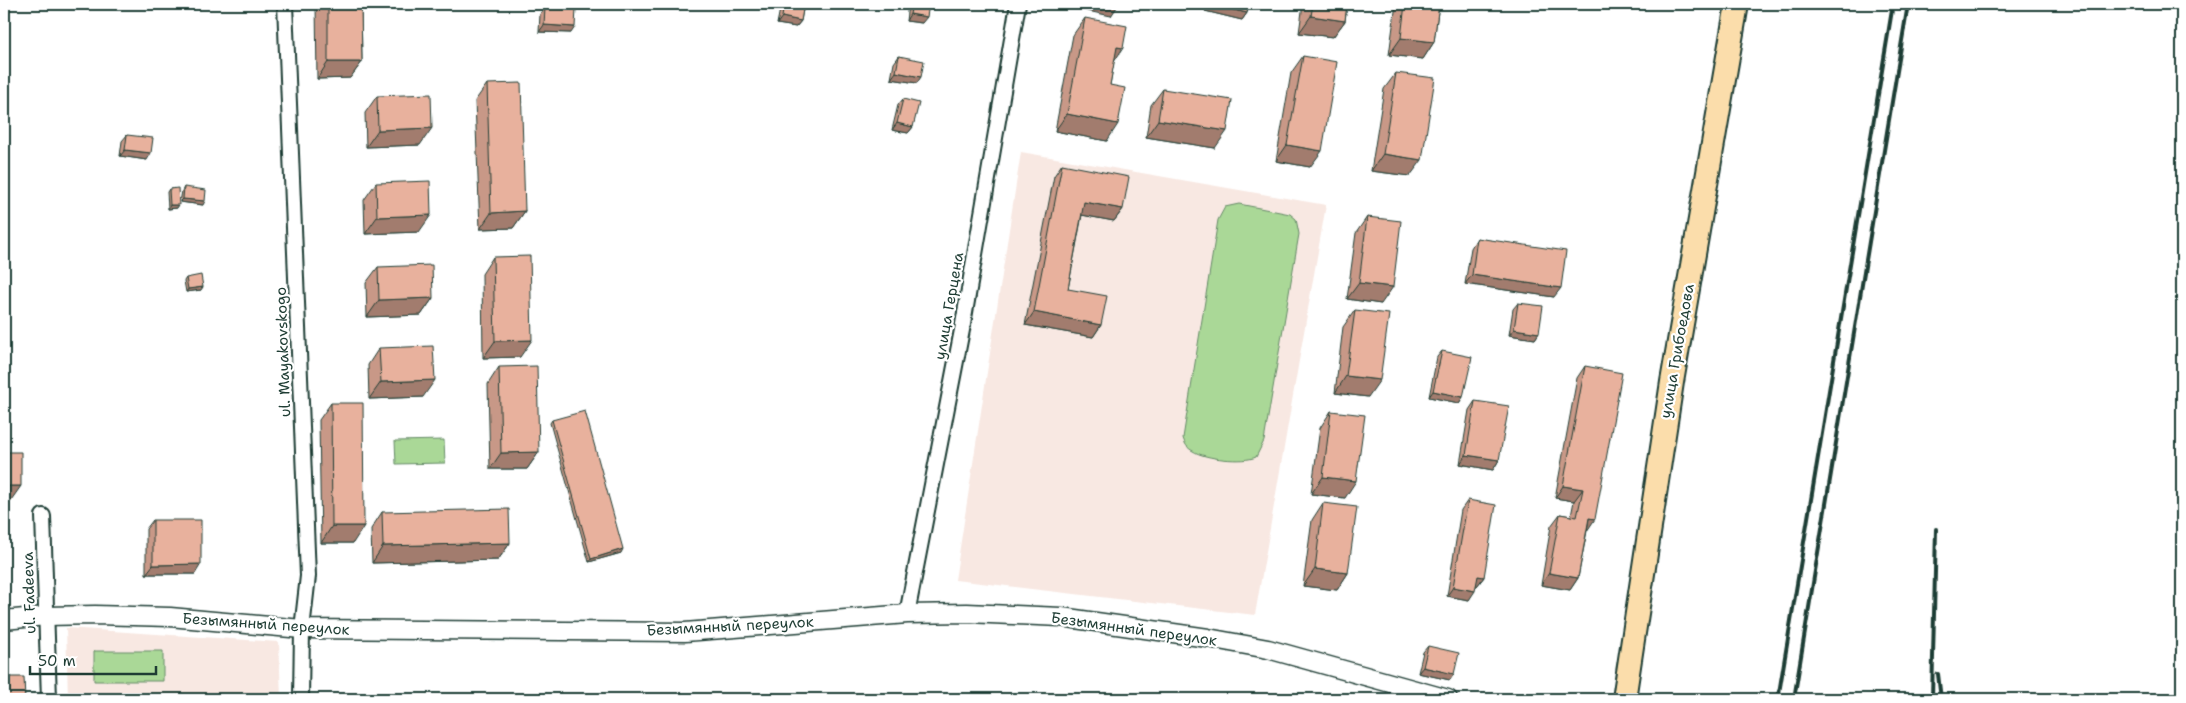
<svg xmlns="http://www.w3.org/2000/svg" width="2186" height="703" font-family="'Shantell Sans',sans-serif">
  <rect width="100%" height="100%" fill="#fff"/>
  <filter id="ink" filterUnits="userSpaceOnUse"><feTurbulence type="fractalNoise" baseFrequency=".02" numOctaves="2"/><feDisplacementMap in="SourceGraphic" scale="10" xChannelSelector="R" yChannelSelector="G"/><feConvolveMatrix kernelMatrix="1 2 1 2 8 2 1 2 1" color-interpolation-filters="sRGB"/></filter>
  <g filter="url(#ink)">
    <path fill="#f8e8e2" d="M 1021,152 L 1326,205 L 1255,615 L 955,580 Z
      M 66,628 L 279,642 L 281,699 L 68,699 Z"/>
    <path fill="#aad897" stroke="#648a66" d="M 1239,204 L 1290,214 L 1296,219 L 1299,234 L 1264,441 L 1256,457 C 1243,463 1205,459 1193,451 C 1187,448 1185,444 1183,438 L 1218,220 L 1225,207 Z
      M 444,440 L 445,463 L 396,464 L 395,441 Z
      M 94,651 L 163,651 L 163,681 L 94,681 Z"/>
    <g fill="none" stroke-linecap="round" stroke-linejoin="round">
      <g stroke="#1f3d34" stroke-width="18">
        <path id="minor" d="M 285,4 L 308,576 L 302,629 L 301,699
          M 43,516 L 49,699
          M 907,614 L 962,330 L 1018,4"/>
      </g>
      <g stroke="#1f3d34" stroke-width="21">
        <path id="tertiary" d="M 4,620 L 46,616 L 95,615 L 170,617 L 302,629 L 685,632 L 907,614 L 967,613 L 1061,617 L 1208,638 L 1268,649 L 1448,699"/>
      </g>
      <g stroke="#1f3d34" stroke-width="26">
        <path id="primary" d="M 1624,699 L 1672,382 L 1737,4"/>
      </g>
      <use href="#minor" stroke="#fff" stroke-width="14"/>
      <use href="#tertiary" stroke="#fff" stroke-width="18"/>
      <use href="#primary" stroke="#fbddab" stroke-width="22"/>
      <path stroke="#1f3d34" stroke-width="4" d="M 1938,674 L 1941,699
        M 1778,699 L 1893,4
        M 1794,699 L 1908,4
        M 1932,699 L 1936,529"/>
    </g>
    <path fill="#c89887" stroke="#1f3d34" d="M 316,4 L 361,4 L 362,62 L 350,78 L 317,79 Z
      M 781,4 L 804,4 L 801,21 L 796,27 L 777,24 Z
      M 908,4 L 929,4 L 922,23 L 906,21 Z
      M 1207,4 L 1249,4 L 1247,13 L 1242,20 L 1205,11 Z
      M 1303,4 L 1347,4 L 1345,21 L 1333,37 L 1299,33 Z
      M 1396,4 L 1439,4 L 1434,42 L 1423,59 L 1389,55 Z
      M 545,8 L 571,33 L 539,32 L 540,14 Z
      M 1085,18 L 1114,61 L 1110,85 L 1107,141 L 1055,131 L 1073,35 Z
      M 899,56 L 917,83 L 891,79 L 894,63 Z
      M 1303,56 L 1310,167 L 1276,161 L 1291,73 Z
      M 1396,73 L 1410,176 L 1371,171 L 1384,89 Z
      M 487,84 L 525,211 L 513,228 L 480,229 L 475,101 Z
      M 1163,89 L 1215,148 L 1146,137 L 1151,105 Z
      M 377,96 L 420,145 L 366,147 L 365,113 Z
      M 903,99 L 913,127 L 908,133 L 892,130 L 898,105 Z
      M 127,135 L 147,160 L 120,156 L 122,141 Z
      M 1062,164 L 1123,209 L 1114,221 L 1082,215 L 1068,289 L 1101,325 L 1093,337 L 1025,325 L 1054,176 Z
      M 376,183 L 419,232 L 365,234 L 364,200 Z
      M 184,187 L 203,205 L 180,202 L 182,191 Z
      M 169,189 L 177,208 L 168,209 L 167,192 Z
      M 1367,217 L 1381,304 L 1347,299 L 1356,233 Z
      M 1477,238 L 1554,297 L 1465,284 L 1471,248 Z
      M 493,257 L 520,357 L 483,358 L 482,274 Z
      M 378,267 L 433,298 L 421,315 L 367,317 L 366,283 Z
      M 186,278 L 201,290 L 186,292 L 184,281 Z
      M 1518,303 L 1539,333 L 1535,339 L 1509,335 L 1513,309 Z
      M 1355,310 L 1368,397 L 1335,393 L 1343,327 Z
      M 379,348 L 423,397 L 369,399 L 368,365 Z
      M 1442,351 L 1463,397 L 1459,403 L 1429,397 L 1437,357 Z
      M 1585,366 L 1587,531 L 1578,578 L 1570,590 L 1541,585 L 1551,526 L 1560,514 L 1571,516 L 1574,501 L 1555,498 L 1577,378 Z
      M 499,367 L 539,452 L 527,469 L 490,469 L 488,384 Z
      M 1475,401 L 1499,460 L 1493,470 L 1460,464 L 1469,410 Z
      M 331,403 L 353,543 L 321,543 L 319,420 Z
      M 1331,411 L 1345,498 L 1311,494 L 1320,428 Z
      M 552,420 L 621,553 L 589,562 L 550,423 Z
      M 1468,500 L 1484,577 L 1477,586 L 1476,586 L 1469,600 L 1447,596 L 1461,510 Z
      M 1323,503 L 1348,573 L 1337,590 L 1303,586 L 1312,520 Z
      M 382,512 L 510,543 L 498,560 L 372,563 L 371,529 Z
      M 153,520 L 195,574 L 146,574 L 146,529 Z
      M 1428,646 L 1450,680 L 1418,673 L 1423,652 Z"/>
    <path fill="#a27c6e" stroke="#1f3d34" d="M 1082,4 L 1119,4 L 1111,16 L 1078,9 Z
      M 1209,4 L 1247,13 L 1242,20 L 1205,11 Z
      M 910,14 L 927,17 L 922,23 L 906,21 Z
      M 1311,16 L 1345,21 L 1333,37 L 1299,33 Z
      M 782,17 L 801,21 L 796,27 L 777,24 Z
      M 544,25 L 575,27 L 571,33 L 539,32 Z
      M 1401,38 L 1434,42 L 1423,59 L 1389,55 Z
      M 1117,47 L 1123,48 L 1112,65 Z
      M 328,62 L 362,62 L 350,78 L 317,79 Z
      M 896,72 L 921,77 L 917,83 L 891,79 Z
      M 1067,114 L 1118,124 L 1107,141 L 1055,131 Z
      M 1158,120 L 1227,131 L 1215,148 L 1146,137 Z
      M 897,123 L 913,127 L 908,133 L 892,130 Z
      M 432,128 L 420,145 L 366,147 L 378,130 Z
      M 1287,145 L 1322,151 L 1310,167 L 1276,161 Z
      M 125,150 L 151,153 L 147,160 L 120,156 Z
      M 1383,154 L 1422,160 L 1410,176 L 1371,171 Z
      M 183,199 L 205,201 L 203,205 L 180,202 Z
      M 1084,202 L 1123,209 L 1114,221 L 1076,214 Z
      M 170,205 L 179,205 L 177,208 L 168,209 Z
      M 525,211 L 513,228 L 480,229 L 491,213 Z
      M 431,215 L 419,232 L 365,234 L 377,217 Z
      M 1472,275 L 1561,288 L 1554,297 L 1465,284 Z
      M 1359,283 L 1393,287 L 1381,304 L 1347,299 Z
      M 203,287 L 201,290 L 186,292 L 188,289 Z
      M 433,298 L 421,315 L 367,317 L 379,300 Z
      M 1034,312 L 1101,325 L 1093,337 L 1025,325 Z
      M 1514,329 L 1539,333 L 1535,339 L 1509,335 Z
      M 532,340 L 520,357 L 483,358 L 495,341 Z
      M 1346,376 L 1380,380 L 1368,397 L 1335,393 Z
      M 435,380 L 423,397 L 369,399 L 381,382 Z
      M 1433,391 L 1463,397 L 1459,403 L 1429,397 Z
      M 539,452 L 527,469 L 490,469 L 501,453 Z
      M 1466,455 L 1499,460 L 1493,470 L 1460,464 Z
      M 1323,477 L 1356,481 L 1345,498 L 1311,494 Z
      M 4,486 L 21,486 L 9,503 L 4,503 Z
      M 1563,486 L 1583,489 L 1574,501 L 1555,498 Z
      M 1589,518 L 1595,519 L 1587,531 Z
      M 332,526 L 364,526 L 353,543 L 321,543 Z
      M 510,543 L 498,560 L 372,563 L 383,546 Z
      M 623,549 L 621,553 L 589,562 L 591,559 Z
      M 201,564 L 195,574 L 146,574 L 153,565 Z
      M 1315,569 L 1348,573 L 1337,590 L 1303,586 Z
      M 1549,573 L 1578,578 L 1570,590 L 1541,585 Z
      M 1478,576 L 1484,577 L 1477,586 L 1471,585 Z
      M 1453,587 L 1475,591 L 1469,600 L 1447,596 Z
      M 1423,667 L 1454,674 L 1450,680 L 1418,673 Z"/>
    <path fill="#e8b19d" stroke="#1f3d34" d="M 328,4 L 361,4 L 362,62 L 328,62 Z
      M 784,4 L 804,4 L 801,21 L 782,17 Z
      M 912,4 L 929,4 L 927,17 L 910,14 Z
      M 1209,4 L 1249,4 L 1247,13 Z
      M 1313,4 L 1347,4 L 1345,21 L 1311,16 Z
      M 1405,4 L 1439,4 L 1434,42 L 1401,38 Z
      M 545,8 L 576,9 L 575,27 L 544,25 Z
      M 1085,18 L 1127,26 L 1123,48 L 1117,47 L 1110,85 L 1125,88 L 1118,124 L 1067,114 Z
      M 899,56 L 924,61 L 921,77 L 896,72 Z
      M 1303,56 L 1337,62 L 1322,151 L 1287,145 Z
      M 1396,73 L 1435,78 L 1422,160 L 1383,154 Z
      M 521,83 L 525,211 L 491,213 L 487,84 Z
      M 1163,89 L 1232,100 L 1227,131 L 1158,120 Z
      M 431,94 L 432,128 L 378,130 L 377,96 Z
      M 903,99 L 919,103 L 913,127 L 897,123 Z
      M 127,135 L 153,138 L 151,153 L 125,150 Z
      M 1062,164 L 1129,177 L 1123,209 L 1084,202 L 1068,289 L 1107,296 L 1101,325 L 1034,312 Z
      M 430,181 L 431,215 L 377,217 L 376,183 Z
      M 184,187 L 206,190 L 205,201 L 183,199 Z
      M 178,188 L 179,205 L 170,205 L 169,189 Z
      M 1367,217 L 1401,221 L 1393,287 L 1359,283 Z
      M 1477,238 L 1566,251 L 1561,288 L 1472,275 Z
      M 530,256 L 532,340 L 495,341 L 493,257 Z
      M 432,265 L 433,298 L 379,300 L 378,267 Z
      M 201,275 L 203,287 L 188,289 L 186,278 Z
      M 1518,303 L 1543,306 L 1539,333 L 1514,329 Z
      M 1355,310 L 1389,314 L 1380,380 L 1346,376 Z
      M 433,346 L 435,380 L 381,382 L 379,348 Z
      M 1442,351 L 1472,357 L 1463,397 L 1433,391 Z
      M 537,366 L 539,452 L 501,453 L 499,367 Z
      M 1585,366 L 1622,373 L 1595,519 L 1589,518 L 1578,578 L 1549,573 L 1560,514 L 1577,517 L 1583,489 L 1563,486 Z
      M 4,388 L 7,388 L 6,416 L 4,416 Z
      M 1475,401 L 1509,406 L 1499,460 L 1466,455 Z
      M 331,403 L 363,403 L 364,526 L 332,526 Z
      M 585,411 L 623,549 L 591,559 L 552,420 Z
      M 1331,411 L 1365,415 L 1356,481 L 1323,477 Z
      M 4,452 L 21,452 L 21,486 L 4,486 Z
      M 1468,500 L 1496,505 L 1484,577 L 1478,576 L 1475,591 L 1453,587 Z
      M 1323,503 L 1357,507 L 1348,573 L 1315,569 Z
      M 509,509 L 510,543 L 383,546 L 382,512 Z
      M 153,520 L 201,520 L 201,564 L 153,565 Z
      M 1428,646 L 1459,653 L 1454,674 L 1423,667 Z
      M 4,677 L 24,677 L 25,699 L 4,699 Z
      M 437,696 L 471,698 L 471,699 L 437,699 Z
      M 2026,696 L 2031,699 L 2024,699 Z"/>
  </g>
  <g text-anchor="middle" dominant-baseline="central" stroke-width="4.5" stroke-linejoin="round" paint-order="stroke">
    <g font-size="15" fill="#1f3d34" stroke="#fff">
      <text transform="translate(949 306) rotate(-80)">улица Герцена</text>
      <text transform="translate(1677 351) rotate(-80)">улица Грибоедова</text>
      <text transform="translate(283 352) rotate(-92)">ul. Mayakovskogo</text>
      <text transform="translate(29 593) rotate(-92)">ul. Fadeeva</text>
      <text transform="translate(266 624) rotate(4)">Безымянный переулок</text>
      <text transform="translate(730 626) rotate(-3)">Безымянный переулок</text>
      <text transform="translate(1134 629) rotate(8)">Безымянный переулок</text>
    </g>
  </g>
  <rect width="2186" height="703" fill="none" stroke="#fff" stroke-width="20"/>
  <rect x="10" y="10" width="2166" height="683" fill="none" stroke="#1f3d34" stroke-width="2" filter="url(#ink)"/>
  <path d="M30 666v8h126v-8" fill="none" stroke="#1f3d34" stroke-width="2.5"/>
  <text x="38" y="666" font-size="15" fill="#1f3d34" stroke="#ffffff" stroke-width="4" paint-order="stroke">50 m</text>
</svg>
